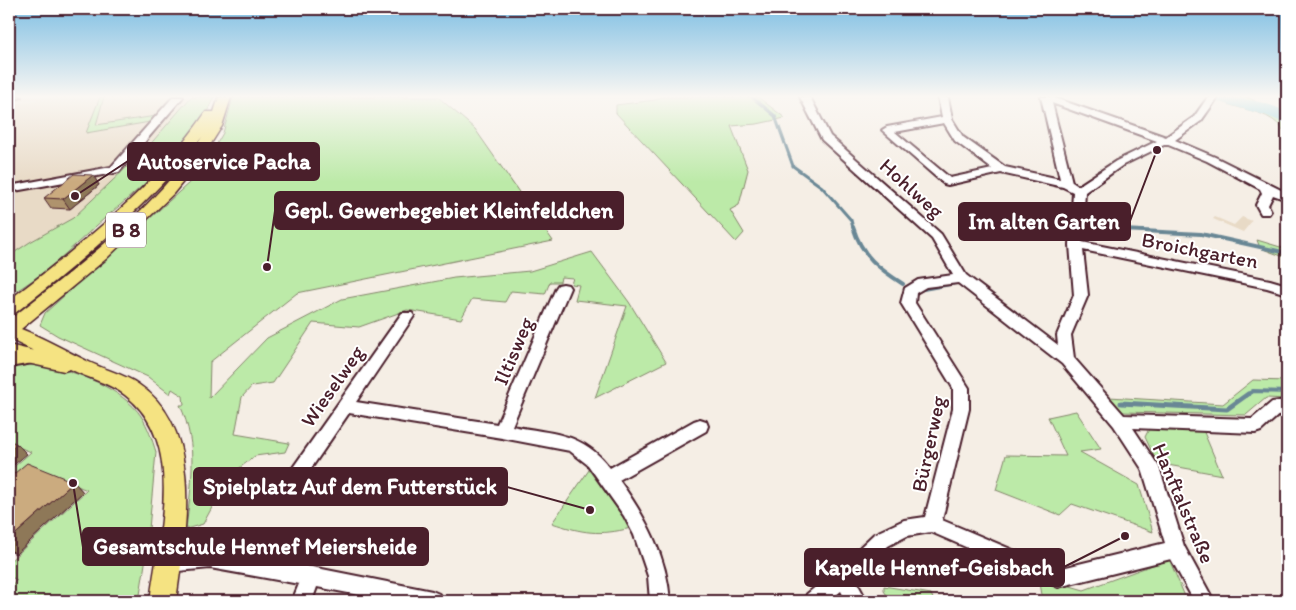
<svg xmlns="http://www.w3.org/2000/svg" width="1296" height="610" font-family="Itim,sans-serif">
  <rect width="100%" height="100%" fill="#f5eee5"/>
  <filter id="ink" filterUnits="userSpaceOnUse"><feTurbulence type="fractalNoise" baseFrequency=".02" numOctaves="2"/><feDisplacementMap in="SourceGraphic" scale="10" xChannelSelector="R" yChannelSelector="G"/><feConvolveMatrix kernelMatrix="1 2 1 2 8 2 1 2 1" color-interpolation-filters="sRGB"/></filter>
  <g filter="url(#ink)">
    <path fill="#e8dac6" d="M 9,97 L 100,97 L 86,133 L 155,116 L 96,125 L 104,97 L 191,97 L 147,148 L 73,218 L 30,242 L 9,256 L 9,105 L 38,99 L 9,103 Z
      M 1215,217 L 1234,225 L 1242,217 L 1252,221 L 1243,232 L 1213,219 Z"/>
    <path fill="#bceaa8" stroke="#83846a" d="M 100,97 L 104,97 L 96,125 L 156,116 L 150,122 L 86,133 Z
      M 191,97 L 214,97 C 210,105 207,114 202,121 C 175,162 132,194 96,226 C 69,250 41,278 9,295 L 9,256 L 30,242 L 73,218 L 147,148 Z
      M 233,97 L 438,97 L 475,129 L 553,241 L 297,293 L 210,362 L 209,398 L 267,338 L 342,299 L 454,278 L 530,271 L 592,252 L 629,302 L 666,362 L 595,398 L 627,306 L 575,300 L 579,285 L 571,284 L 573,278 L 561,277 L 560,282 L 550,282 L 545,294 L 511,291 L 505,302 L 472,299 L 461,319 L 407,310 L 359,327 L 313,323 L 273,383 L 252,386 L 242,397 L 235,434 L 289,443 L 285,452 L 255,456 L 229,476 L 203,524 L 186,529 C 191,485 199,447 180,405 L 184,405 L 183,396 L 172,389 L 170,394 L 148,377 L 58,336 L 40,325 L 45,313 L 200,173 L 223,133 Z
      M 661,97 L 758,97 L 785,118 L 757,124 L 731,126 L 748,170 L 739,205 L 730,210 L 744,233 L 736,242 L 616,113 L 616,105 L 655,100 Z
      M 1220,97 L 1244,97 L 1252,99 L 1261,106 L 1287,113 L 1287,134 C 1283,130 1279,124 1273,120 C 1257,109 1235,109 1218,100 Z
      M 1257,240 L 1287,249 L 1287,258 L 1260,248 Z
      M 9,364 C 20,364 32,364 44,366 C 74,369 124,390 141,416 C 148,427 152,439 156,452 L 147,551 L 139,601 L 9,601 L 9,587 L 17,580 L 9,576 L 9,562 L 87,490 L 39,470 L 9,495 L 9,471 L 31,452 L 9,443 Z
      M 1253,380 L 1287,381 L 1287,399 L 1266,398 L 1246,415 L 1122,412 L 1109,397 L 1223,404 Z
      M 1076,411 L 1101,449 L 1080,452 L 1139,485 L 1153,532 L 1072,504 L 1060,515 L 996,490 L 1006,455 L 1066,456 L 1048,417 Z
      M 1149,429 L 1203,430 L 1222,475 L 1157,463 L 1145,437 Z
      M 589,470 L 631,528 C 599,536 583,533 552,523 Z
      M 1169,559 L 1187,601 L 1043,601 L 1039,577 L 1084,590 Z
      M 884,586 L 931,594 L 934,601 L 891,601 L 884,591 Z"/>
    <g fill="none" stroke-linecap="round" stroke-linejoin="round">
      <path stroke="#698795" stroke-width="3" d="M 752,97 L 775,116 L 793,166 L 822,187 L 851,220 L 853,228
        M 1084,228 L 1088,228"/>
      <path stroke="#698795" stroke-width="4" d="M 853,227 C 862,256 878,268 903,284
        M 1084,228 L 1201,234 L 1287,253
        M 918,290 L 961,282
        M 1246,396 L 1253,391 L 1287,392"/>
      <path stroke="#698795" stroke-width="5" d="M 1121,403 L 1227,409 L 1248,394"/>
      <path fill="#7dccdb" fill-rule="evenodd" d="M 1210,97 C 1237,97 1263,100 1287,112 L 1287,124 L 1265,115 L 1212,100 Z"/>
      <g stroke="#4a1f2b" stroke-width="4">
        <path id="minor" d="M 9,97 L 21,97 L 9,101 Z
          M 173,97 L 183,97 L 119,172 L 9,192 L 9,186 L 111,167 Z
          M 800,97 L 810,97 L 830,136 L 941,234 L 966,275 L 1058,345 L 1057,335 L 1074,295 L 1070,245 L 1073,192 L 1063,187 L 1001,173 L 948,185 L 944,184 L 882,130 L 887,127 L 942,117 L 938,97 L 948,97 L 952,119 L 963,137 L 1005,167 L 1060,179 L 1041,97 L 1052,97 L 1166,137 L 1194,117 L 1208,97 L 1218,97 L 1201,121 L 1175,140 L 1215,157 L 1287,193 L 1287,200 L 1273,195 L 1268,205 L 1271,211 L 1269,214 L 1261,214 L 1256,205 L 1262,193 L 1260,189 L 1207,161 L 1166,144 L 1123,165 L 1085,192 L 1082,242 L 1270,280 L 1287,285 L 1287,294 L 1267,288 L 1083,250 L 1088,295 L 1071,335 L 1074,358 L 1124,415 L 1252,419 L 1272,402 L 1287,400 L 1287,412 L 1282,412 L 1261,431 L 1255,433 L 1133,428 L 1159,467 L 1184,546 L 1214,601 L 1194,601 L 1171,559 L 1058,587 L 931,532 L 907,536 L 888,546 L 855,579 L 867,601 L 846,601 L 841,591 L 829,601 L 804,601 L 807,594 L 836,570 L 874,534 L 904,520 L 925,517 L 953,409 L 953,388 L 901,303 L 905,288 L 918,280 L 953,275 L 932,239 L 822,140 ZM 1052,103 L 1157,141 L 1116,161 L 1078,186 L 1072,182 ZM 944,123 L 955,141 L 992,169 L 950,178 L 895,132 ZM 958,283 L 1062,364 L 1114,426 L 1142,469 L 1165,543 L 1058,569 L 942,520 L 969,409 L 969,388 L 915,303 L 916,293 L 926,287 Z
          M 563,284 L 568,285 L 570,288 L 512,426 C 553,434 583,432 610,468 L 694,421 L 700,419 L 706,421 L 708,426 L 706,431 L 619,480 C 645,516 667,556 670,601 L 650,601 L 648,576 L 634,535 L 624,516 L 588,465 L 570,451 L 502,438 L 349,413 L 299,486 L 293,488 L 287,486 L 284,481 L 287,476 L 402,313 L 412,313 L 414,316 L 356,402 L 497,424 L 556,288 L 558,285 Z
          M 210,550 L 312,567 L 432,591 L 439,594 L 442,601 L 390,601 L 317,587 L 312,601 L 292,601 L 299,584 L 210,568 L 168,572 L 161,569 L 158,563 L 161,557 L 168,554 Z"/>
      </g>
      <g stroke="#4a1f2b" stroke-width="3">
        <path id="major" d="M 219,97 L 231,97 L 222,126 L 200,161 L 173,194 L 106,259 L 21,329 C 44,338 66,351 89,362 C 105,370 124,374 138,384 C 206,429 185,534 176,601 L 150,601 C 158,537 187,442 125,395 C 110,383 87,378 70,369 L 64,371 L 9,359 L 9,345 L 34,351 L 9,339 L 9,320 C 78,266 154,211 202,137 C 150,204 82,261 15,313 L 9,315 L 9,300 C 79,247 156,186 206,112 L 214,112 Z"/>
      </g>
      <g stroke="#4a1f2b" stroke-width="4">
        <path id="highway" d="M 25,349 L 33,351 L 36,357 L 33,363 L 9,367 L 9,351 Z"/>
      </g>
      <use href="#minor" fill="#fff" fill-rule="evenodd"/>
      <use href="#major" fill="#f5e382" fill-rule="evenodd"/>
      <use href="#highway" fill="#f5e382" fill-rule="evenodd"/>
    </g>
    <path fill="#af936d" stroke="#4a1f2b" d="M 93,175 L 99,185 L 70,209 L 51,208 L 44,198 Z
      M 9,478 L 74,482 L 83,492 L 16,554 L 9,551 Z"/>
    <path fill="#8e7859" stroke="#4a1f2b" d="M 93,175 L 99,185 L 70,209 L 63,199 Z
      M 17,444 L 27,454 L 9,469 L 9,450 Z
      M 74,482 L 83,492 L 16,554 L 9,549 L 9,540 Z"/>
    <path fill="#cbab7f" stroke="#4a1f2b" d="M 74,174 L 93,175 L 63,199 L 44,198 Z
      M 9,440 L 17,444 L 9,450 Z
      M 27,463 L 74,482 L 9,540 L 9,478 Z"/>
  </g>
  <linearGradient id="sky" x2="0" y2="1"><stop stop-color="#7dbee3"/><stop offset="0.53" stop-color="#faf7f3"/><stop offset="1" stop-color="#faf7f3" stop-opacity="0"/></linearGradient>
  <rect width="1296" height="182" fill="url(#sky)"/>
  <g text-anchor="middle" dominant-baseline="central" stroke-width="4" stroke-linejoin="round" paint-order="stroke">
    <rect fill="#fff" stroke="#80626b" stroke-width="1" x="106" y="212.5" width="40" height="35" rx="4"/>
    <g font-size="20" font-weight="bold" fill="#4a1f2b">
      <text x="126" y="230">B 8</text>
    </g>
    <g font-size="21" fill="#4a1f2b" stroke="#fff">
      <text transform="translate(912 188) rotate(42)">Hohlweg</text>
      <text transform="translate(1200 250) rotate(11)">Broichgarten</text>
      <text transform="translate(513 351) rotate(-67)">Iltisweg</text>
      <text transform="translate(332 386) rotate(-55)">Wieselweg</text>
      <text transform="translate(928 444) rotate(-78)">Bürgerweg</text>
      <text transform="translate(1184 503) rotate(67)">Hanftalstraße</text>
    </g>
  </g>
  <path fill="none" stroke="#4a1f2b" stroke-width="2" d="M75 196L128 161M267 267L275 211M1157 150L1130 221M590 510L507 487M73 483L83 547M1125 536L1064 567"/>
  <g fill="#4a1f2b" stroke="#fff" stroke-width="2">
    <circle cx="75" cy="196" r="5"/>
    <circle cx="267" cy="267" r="5"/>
    <circle cx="1157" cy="150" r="5"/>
    <circle cx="590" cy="510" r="5"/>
    <circle cx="73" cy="483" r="5"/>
    <circle cx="1125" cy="536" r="5"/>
  </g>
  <g fill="#4a1f2b" stroke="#4a1f2b" stroke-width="2">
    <rect x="128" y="143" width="191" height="37" rx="5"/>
    <rect x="275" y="192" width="348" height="37" rx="5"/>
    <rect x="959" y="203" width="171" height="37" rx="5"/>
    <rect x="194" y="468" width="313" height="37" rx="5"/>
    <rect x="83" y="528" width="345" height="37" rx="5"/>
    <rect x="805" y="549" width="259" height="37" rx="5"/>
  </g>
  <g font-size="22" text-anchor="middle" font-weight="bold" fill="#fff">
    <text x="224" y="169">Autoservice Pacha</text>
    <text x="449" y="218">Gepl. Gewerbegebiet Kleinfeldchen</text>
    <text x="1044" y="229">Im alten Garten</text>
    <text x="350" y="494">Spielplatz Auf dem Futterstück</text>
    <text x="255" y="554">Gesamtschule Hennef Meiersheide</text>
    <text x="934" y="575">Kapelle Hennef-Geisbach</text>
  </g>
  <rect width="1296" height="610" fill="none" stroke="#fff" stroke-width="30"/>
  <rect x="15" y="15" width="1266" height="580" fill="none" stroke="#4a1f2b" stroke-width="2" filter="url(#ink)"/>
</svg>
